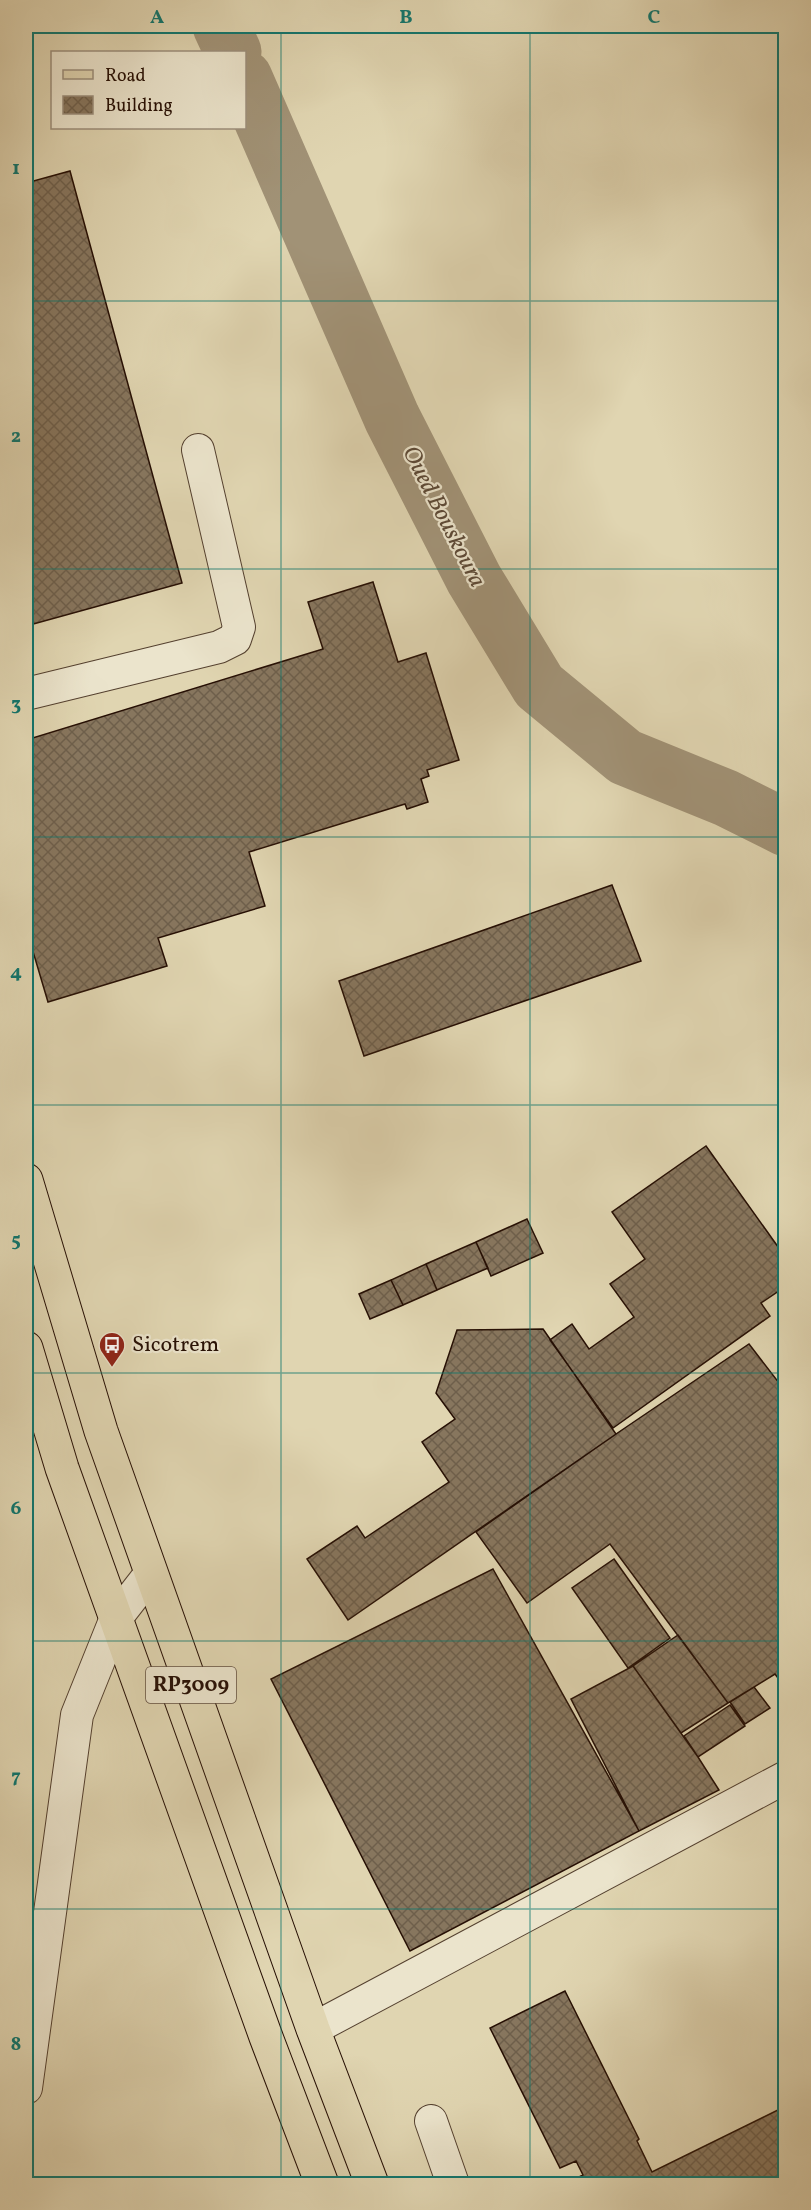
<svg xmlns="http://www.w3.org/2000/svg" width="811" height="2210" font-family="Vollkorn,serif">
  <defs>
    <pattern id="building-cross-hatch" width="8" height="8" patternUnits="userSpaceOnUse" patternTransform="scale(1.5)"><rect width="8" height="8" fill="#87765e"/><path d="M0 0l8 8M0 8l8-8" fill="none" stroke="#6e5f4b"/></pattern>
  </defs>
  <rect width="100%" height="100%" fill="#e0d5b1"/>
  <filter id="stains"><feTurbulence type="fractalNoise" baseFrequency=".00333" numOctaves="4"/><feColorMatrix values="0 0 0 0 .2 0 0 0 0 .09 0 0 0 0 .02 0 0 0 .5 -.17"/></filter>
  <radialGradient id="worn" r=".72"><stop offset=".6" stop-color="#630" stop-opacity="0"/><stop offset="1" stop-color="#630" stop-opacity=".3"/></radialGradient>
  <g fill="none" stroke-linecap="round" stroke-linejoin="round">
    <path stroke="#a19276" stroke-width="57" d="M 221,26 L 233,52
      M 244,78 L 392,418 L 474,579 L 539,686 L 625,757 L 726,798 L 786,828"/>
  </g>
  <path fill="url(#building-cross-hatch)" stroke="#260f04" stroke-width="1.5" d="M 70,171 L 182,583 L 26,626 L 26,183 Z
    M 373,582 L 398,662 L 426,653 L 459,760 L 427,770 L 429,776 L 421,779 L 428,802 L 407,809 L 405,804 L 249,852 L 265,906 L 158,938 L 167,966 L 48,1002 L 26,928 L 26,740 L 323,649 L 308,602 Z
    M 612,885 L 641,961 L 364,1056 L 339,981 Z
    M 706,1146 L 786,1258 L 786,1286 L 761,1303 L 770,1316 L 613,1428 L 550,1340 L 572,1324 L 589,1349 L 634,1317 L 610,1284 L 645,1259 L 612,1212 Z
    M 527,1219 L 543,1253 L 491,1276 L 476,1242 Z
    M 476,1242 L 488,1268 L 437,1290 L 426,1264 Z
    M 426,1264 L 437,1290 L 403,1305 L 391,1280 Z
    M 391,1280 L 403,1305 L 370,1319 L 359,1294 Z
    M 543,1329 L 616,1434 L 348,1620 L 307,1559 L 357,1526 L 365,1538 L 449,1482 L 422,1442 L 455,1419 L 436,1393 L 457,1330 Z
    M 749,1344 L 786,1392 L 786,1689 L 775,1674 L 728,1703 L 610,1544 L 527,1603 L 476,1532 L 616,1434 Z
    M 614,1559 L 670,1638 L 628,1668 L 572,1588 Z
    M 493,1569 L 639,1831 L 410,1951 L 271,1679 Z
    M 678,1635 L 728,1703 L 681,1733 L 633,1666 Z
    M 633,1666 L 698,1757 L 719,1790 L 639,1831 L 571,1699 Z
    M 754,1687 L 770,1708 L 745,1724 L 730,1702 Z
    M 730,1705 L 745,1726 L 698,1757 L 684,1736 Z
    M 565,1991 L 639,2139 L 637,2141 L 652,2172 L 786,2106 L 786,2184 L 565,2184 L 583,2175 L 576,2161 L 560,2168 L 490,2028 Z"/>
  <g fill="none" stroke-linecap="round" stroke-linejoin="round">
    <g stroke="#54402f" stroke-width="34">
      <path id="minor" d="M 26,694 L 219,647 L 235,639 L 239,627 L 198,450
        M 313,2029 L 786,1777
        M 26,2088 L 77,1715 L 116,1618 L 151,1573
        M 431,2121 L 453,2184"/>
    </g>
    <g stroke="#260f04" stroke-width="35">
      <path id="major" d="M 26,1180 L 101,1431 L 313,2029 L 372,2184
        M 26,1348 L 62,1468 L 266,2037 L 322,2184"/>
    </g>
    <use href="#minor" stroke="#ebe4cc" stroke-width="32"/>
    <use href="#major" stroke="#e0d5b1" stroke-width="33"/>
  </g>
  <path fill="none" stroke="#0f766e" stroke-width="1.5" stroke-opacity="0.55" d="M 281,26 L 281,2184M 530,26 L 530,2184M 26,301 L 786,301M 26,569 L 786,569M 26,837 L 786,837M 26,1105 L 786,1105M 26,1373 L 786,1373M 26,1641 L 786,1641M 26,1909 L 786,1909"/>
  <defs>
    <g id="bus-pin" transform="scale(1.35)"><path d="M0 17L-7.5 6A9.5 9.5 0 1 1 7.5 6Z" fill="#8f2418" stroke="#ebe4cc"/><path d="M-5-6H5V4H4V6H2V4H-2V6H-4V4H-5ZM-3.5-4V0h7V-4ZM-3.5 1.2v1.5H-2V1.2ZM2 1.2v1.5H3.5V1.2Z" fill="#fff"/></g>
  </defs>
  <g fill-rule="evenodd">
    <use href="#bus-pin" x="112" y="1345"/>
  </g>
  <g text-anchor="middle" dominant-baseline="central" stroke-width="4.5" stroke-linejoin="round" paint-order="stroke">
    <rect fill="#ebe4cc" stroke="#614f40" stroke-width="1.5" x="146" y="1667" width="90" height="36" rx="4.5"/>
    <g font-size="21" font-weight="bold" fill="#260f04">
      <text x="191" y="1685">RP3009</text>
    </g>
    <g font-size="22" fill="#260f04" stroke="#ebe4cc" text-anchor="start">
      <text x="132" y="1345">Sicotrem</text>
    </g>
    <g font-size="24" font-style="italic" fill="#5d4a37" stroke="#ebe4cc">
      <text transform="translate(443 517) rotate(63)">Oued Bouskoura</text>
    </g>
  </g>
  <rect width="811" height="2210" fill="none" stroke="#e0d5b1" stroke-width="66"/>
  <rect x="51" y="51" width="195" height="78" fill="#ebe4cc" stroke="#9c8f7c" stroke-width="1.5"/>
  <rect x="63" y="70" width="30" height="9" fill="#e0d5b1" stroke="#9c8f7c" stroke-width="1.5"/>
  <text x="105" y="81" font-size="18" fill="#260f04">Road</text>
  <rect x="63" y="96" width="30" height="18" fill="url(#building-cross-hatch)" stroke="#9c8f7c" stroke-width="1.5"/>
  <text x="105" y="111" font-size="18" fill="#260f04">Building</text>
  <rect x="33" y="33" width="745" height="2144" fill="none" stroke="#0f766e" stroke-width="2"/>
  <g font-size="20" text-anchor="middle" font-weight="bold" fill="#0f766e">
    <text x="157" y="23">A</text>
    <text x="406" y="23">B</text>
    <text x="654" y="23">C</text>
    <text x="16" y="174">1</text>
    <text x="16" y="442">2</text>
    <text x="16" y="710">3</text>
    <text x="16" y="978">4</text>
    <text x="16" y="1246">5</text>
    <text x="16" y="1514">6</text>
    <text x="16" y="1782">7</text>
    <text x="16" y="2050">8</text>
  </g>
  <rect width="100%" height="100%" filter="url(#stains)"/>
  <rect width="100%" height="100%" fill="url(#worn)"/>
</svg>
